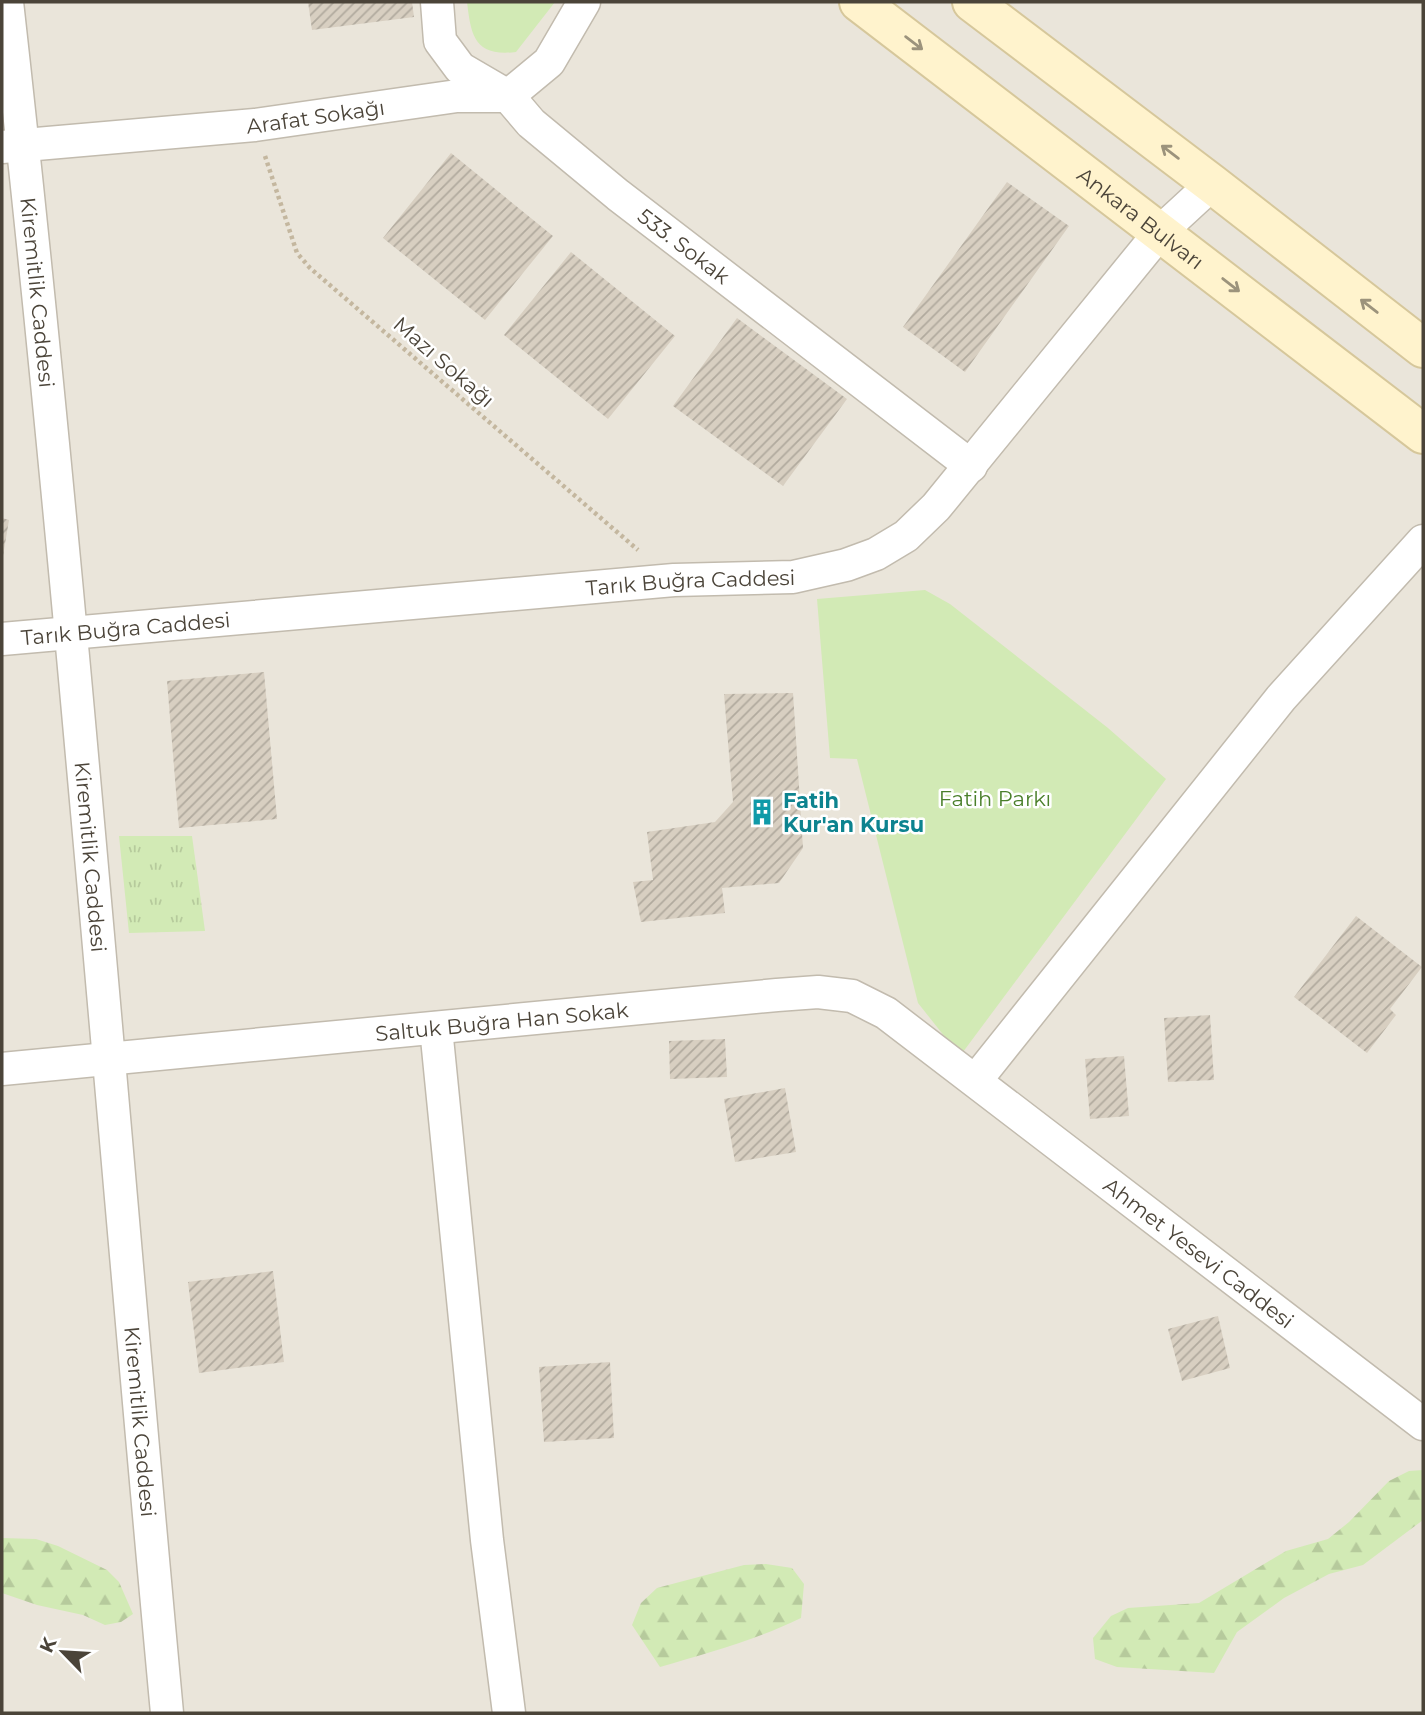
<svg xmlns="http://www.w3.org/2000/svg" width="1425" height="1715" font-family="Montserrat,sans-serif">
  <defs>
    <pattern id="grass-tufts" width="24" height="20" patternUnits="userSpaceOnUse" patternTransform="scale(1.75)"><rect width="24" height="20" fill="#d2eab5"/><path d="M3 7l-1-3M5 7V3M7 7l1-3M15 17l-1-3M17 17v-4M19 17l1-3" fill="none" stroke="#b6ca9c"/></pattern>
    <pattern id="forest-firs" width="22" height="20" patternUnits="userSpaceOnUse" patternTransform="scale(1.75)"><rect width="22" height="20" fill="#d2eab5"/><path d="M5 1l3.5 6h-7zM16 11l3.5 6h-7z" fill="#b6ca9c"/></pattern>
    <pattern id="building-hatch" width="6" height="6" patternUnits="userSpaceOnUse" patternTransform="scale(1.75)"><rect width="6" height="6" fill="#d8cfc1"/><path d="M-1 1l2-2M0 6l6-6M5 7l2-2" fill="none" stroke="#b1aa9e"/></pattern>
  </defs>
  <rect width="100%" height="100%" fill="#f6f3ec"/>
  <path fill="#eae5da" d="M 2,2 L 1423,2 L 1423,1713 L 2,1713 Z"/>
  <path fill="url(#grass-tufts)" d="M 119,836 L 192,836 L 205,931 L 129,933 Z"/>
  <path fill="url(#forest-firs)" d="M 1423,1470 L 1423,1520 L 1363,1565 L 1329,1574 L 1284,1598 L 1237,1632 L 1214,1673 L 1117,1667 L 1095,1659 L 1093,1638 L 1111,1616 L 1128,1608 L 1199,1603 L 1286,1551 L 1328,1539 L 1349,1522 L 1389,1481 L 1409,1471 Z
    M 2,1538 L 36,1539 L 58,1546 L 107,1570 L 119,1582 L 133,1614 L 121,1622 L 105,1625 L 83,1615 L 37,1605 L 2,1593 Z
    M 766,1564 L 792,1568 L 804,1584 L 801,1618 C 756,1640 708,1653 660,1667 L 632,1625 L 641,1603 L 657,1588 L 744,1565 Z"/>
  <path fill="#d2eab5" d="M 467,2 L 555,2 L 516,52 C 474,57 471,35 467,2 Z
    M 925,590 L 950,604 L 1108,728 L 1166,779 L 960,1056 L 918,1003 L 857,759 L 830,758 L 817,599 Z"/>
  <path fill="url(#building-hatch)" d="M 308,2 L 412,2 L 414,17 L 312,30 Z
    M 451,153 L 553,236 L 485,320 L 383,238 Z
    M 1007,182 L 1069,226 L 965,372 L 903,327 Z
    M 571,252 L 675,336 L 608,419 L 504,335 Z
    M 737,318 L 847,399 L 783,486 L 673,406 Z
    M 2,518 L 9,520 L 3,556 L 2,556 Z
    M 264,672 L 277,819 L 179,828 L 167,681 Z
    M 793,693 L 803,848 L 779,883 L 722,888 L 725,913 L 641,922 L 633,882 L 653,880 L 647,832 L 715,822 L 733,802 L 724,694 Z
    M 1356,916 L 1422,967 L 1390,1009 L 1396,1015 L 1367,1053 L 1294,997 Z
    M 1210,1015 L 1214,1080 L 1168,1082 L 1164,1018 Z
    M 725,1039 L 727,1077 L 670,1079 L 669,1041 Z
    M 1124,1056 L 1129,1116 L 1090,1119 L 1085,1059 Z
    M 785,1088 L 796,1152 L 735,1162 L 724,1099 Z
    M 273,1271 L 284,1362 L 199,1373 L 188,1282 Z
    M 1218,1316 L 1230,1368 L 1182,1381 L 1168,1329 Z
    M 610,1362 L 614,1438 L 544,1442 L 539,1367 Z"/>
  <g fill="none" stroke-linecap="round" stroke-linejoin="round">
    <g stroke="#c2bbae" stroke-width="35">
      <g id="minor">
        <path id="s1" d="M 7,2 C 71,571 114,1143 167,1713"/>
        <path id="s2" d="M 437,2 L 440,41 L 460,68 L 508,96 L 531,123 L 618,195 L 971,466"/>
        <path id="s3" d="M 2,147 L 255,125 L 457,96 L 508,96 L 549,62 L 584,2"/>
        <path id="s4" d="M 2,639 L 674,580 L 793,577 L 846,565 L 876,554 L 906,536 L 936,507 L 1161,231 L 1212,184"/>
        <path d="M 436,1028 L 487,1540 L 509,1713"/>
        <path id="s5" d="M 2,1069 L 777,995 L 818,992 L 852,996 L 886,1013 L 1423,1424"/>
        <path d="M 976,1080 L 1281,698 L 1423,541"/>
      </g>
    </g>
    <g stroke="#d6c79b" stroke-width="42">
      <g id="secondary">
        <path id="s6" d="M 859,2 L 1423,434"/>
        <path d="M 972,2 L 1212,184 L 1423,348"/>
      </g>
    </g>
    <path stroke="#c4b79f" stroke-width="4.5" stroke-dasharray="3.5 3.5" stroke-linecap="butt" d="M 265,156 L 297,253 L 310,268 L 638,550"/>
    <use href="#minor" stroke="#fff" stroke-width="32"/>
    <use href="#secondary" stroke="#fff3cd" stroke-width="38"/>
  </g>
  <defs><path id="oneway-shaft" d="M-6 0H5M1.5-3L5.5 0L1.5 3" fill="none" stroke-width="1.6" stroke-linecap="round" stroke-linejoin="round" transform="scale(1.75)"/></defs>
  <g stroke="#9c937c">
    <use href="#oneway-shaft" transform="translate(914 43) rotate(37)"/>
    <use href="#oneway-shaft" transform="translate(1170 152) rotate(-143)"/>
    <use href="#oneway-shaft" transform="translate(1231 285) rotate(38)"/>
    <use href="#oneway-shaft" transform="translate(1369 306) rotate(-142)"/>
  </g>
  <defs>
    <g id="building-bare" transform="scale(2.1)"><path d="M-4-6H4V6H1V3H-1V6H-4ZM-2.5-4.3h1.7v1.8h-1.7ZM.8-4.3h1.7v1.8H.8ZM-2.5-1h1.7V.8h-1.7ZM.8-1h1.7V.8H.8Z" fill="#0f9aa8" stroke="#fff" stroke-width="2.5" paint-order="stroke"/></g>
  </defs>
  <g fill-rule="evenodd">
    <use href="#building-bare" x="762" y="812"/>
  </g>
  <g text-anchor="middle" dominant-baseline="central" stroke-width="5" stroke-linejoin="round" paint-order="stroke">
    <g font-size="21" fill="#4b4439" stroke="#fff">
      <text stroke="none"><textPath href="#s3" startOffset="315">Arafat Sokağı</textPath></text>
      <text stroke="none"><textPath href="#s6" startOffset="355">Ankara Bulvarı</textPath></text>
      <text stroke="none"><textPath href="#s2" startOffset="360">533. Sokak</textPath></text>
      <text stroke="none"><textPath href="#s1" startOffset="292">Kiremitlik Caddesi</textPath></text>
      <text transform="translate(444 362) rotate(41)">Mazı Sokağı</text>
      <text stroke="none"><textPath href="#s4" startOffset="691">Tarık Buğra Caddesi</textPath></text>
      <text stroke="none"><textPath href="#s4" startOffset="124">Tarık Buğra Caddesi</textPath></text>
      <text stroke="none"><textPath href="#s1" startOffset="859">Kiremitlik Caddesi</textPath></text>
      <text stroke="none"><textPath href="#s5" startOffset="502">Saltuk Buğra Han Sokak</textPath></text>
      <text stroke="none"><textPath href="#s5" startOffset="1286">Ahmet Yesevi Caddesi</textPath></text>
      <text stroke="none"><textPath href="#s1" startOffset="1426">Kiremitlik Caddesi</textPath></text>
    </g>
    <g font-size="21" fill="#4a7f2a" stroke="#fff">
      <text x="995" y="798">Fatih Parkı</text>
    </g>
    <g font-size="21" font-weight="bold" fill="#0d838f" stroke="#fff" text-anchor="start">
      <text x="783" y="800">Fatih<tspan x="783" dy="24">Kur'an Kursu</tspan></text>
    </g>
  </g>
  <rect width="1425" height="1715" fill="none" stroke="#4b4439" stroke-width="7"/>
  <g transform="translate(63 1652) rotate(295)" stroke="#ffffff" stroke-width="5" paint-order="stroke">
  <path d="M0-5L12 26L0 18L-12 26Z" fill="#4b4439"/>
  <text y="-10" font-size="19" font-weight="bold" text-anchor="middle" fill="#4b4439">K</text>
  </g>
</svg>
